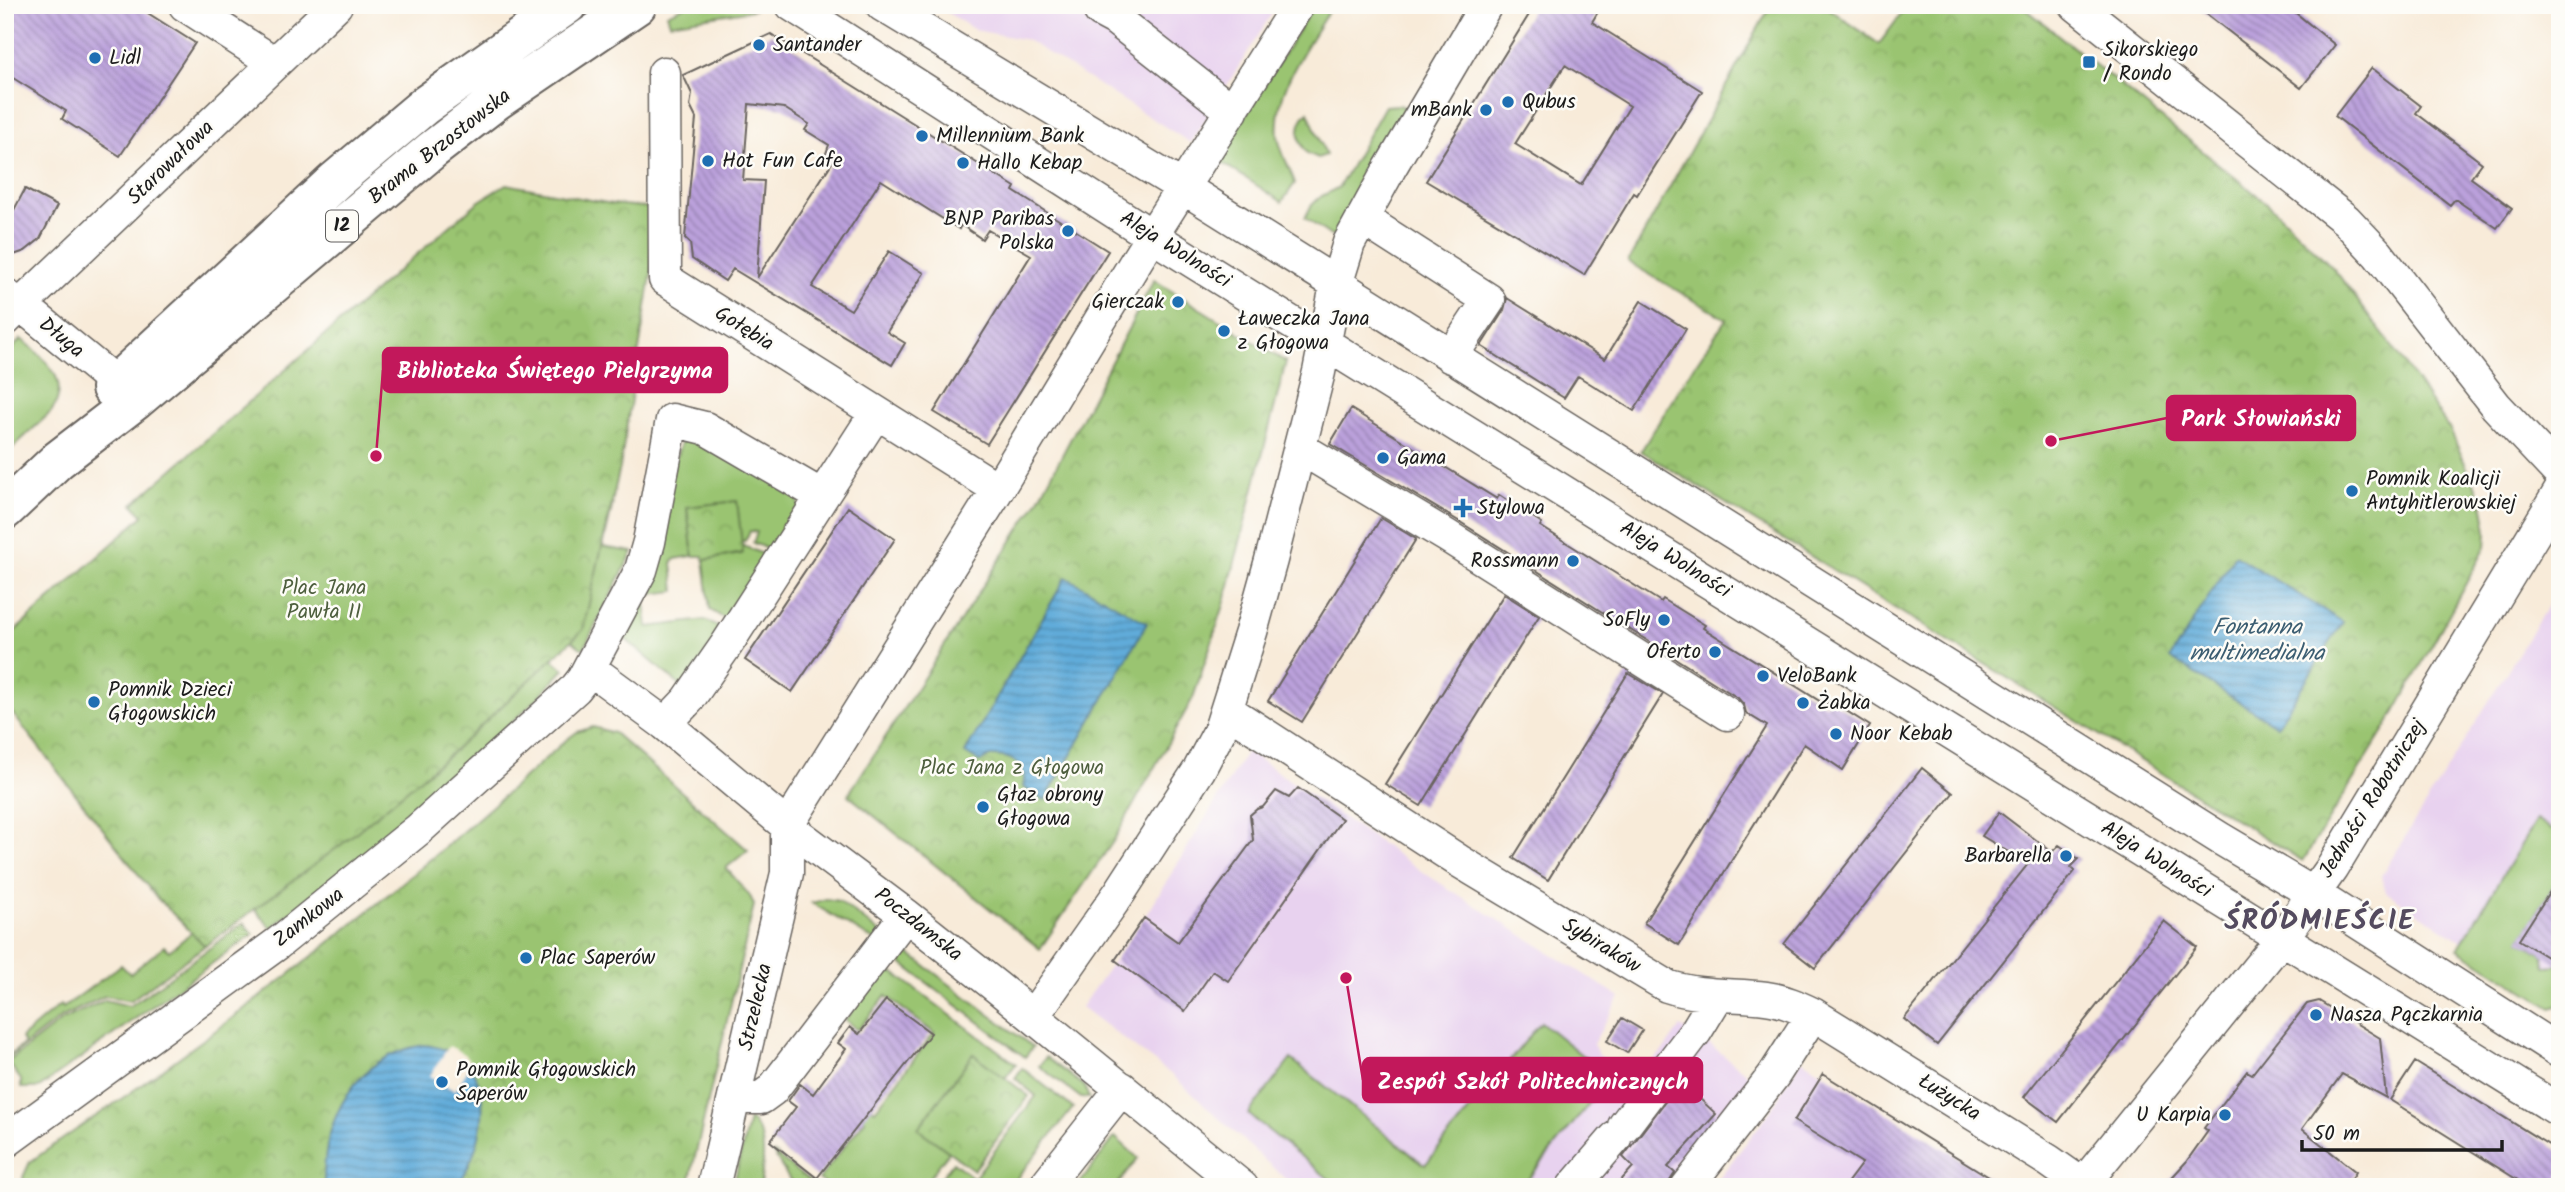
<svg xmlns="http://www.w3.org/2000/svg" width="2565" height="1192" font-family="Kalam,sans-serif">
  <defs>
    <pattern id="park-crowns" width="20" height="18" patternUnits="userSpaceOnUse" patternTransform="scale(1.75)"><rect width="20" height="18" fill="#9ac471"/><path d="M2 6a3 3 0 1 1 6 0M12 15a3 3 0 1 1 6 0" fill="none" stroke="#84a861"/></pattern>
    <pattern id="water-rules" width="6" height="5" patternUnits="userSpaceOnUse" patternTransform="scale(1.75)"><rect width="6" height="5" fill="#61acda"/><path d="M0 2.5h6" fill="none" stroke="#4f8bb0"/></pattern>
    <pattern id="building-back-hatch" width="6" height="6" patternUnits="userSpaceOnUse" patternTransform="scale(1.75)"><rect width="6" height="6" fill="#bba1dc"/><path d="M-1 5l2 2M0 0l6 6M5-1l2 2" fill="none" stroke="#9782b2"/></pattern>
  </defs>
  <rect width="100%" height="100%" fill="#fdfcf7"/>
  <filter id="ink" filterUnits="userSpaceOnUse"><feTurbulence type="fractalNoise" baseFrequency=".0143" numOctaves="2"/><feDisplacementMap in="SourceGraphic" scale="14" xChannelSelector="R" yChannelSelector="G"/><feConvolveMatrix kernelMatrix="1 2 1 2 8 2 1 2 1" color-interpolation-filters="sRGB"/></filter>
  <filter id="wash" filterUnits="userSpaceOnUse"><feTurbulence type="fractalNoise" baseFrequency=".00686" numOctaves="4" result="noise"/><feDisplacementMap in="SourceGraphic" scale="28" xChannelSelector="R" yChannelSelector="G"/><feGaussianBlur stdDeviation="1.57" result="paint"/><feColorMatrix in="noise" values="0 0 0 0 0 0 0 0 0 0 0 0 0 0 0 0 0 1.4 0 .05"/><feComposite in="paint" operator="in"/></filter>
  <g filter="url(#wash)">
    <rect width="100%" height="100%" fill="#f8ebd9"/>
    <path fill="#e8d2ef" d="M 935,5 L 1277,5 L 1191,143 L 1027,40 L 975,30 Z
      M 2558,589 L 2560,589 L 2560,1005 L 2386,892 L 2381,876 Z
      M 1247,751 L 1424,873 L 1620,997 L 1593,1044 L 1598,1054 L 1635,1081 L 1666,1047 L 1680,1027 L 1712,1046 L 1753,1079 L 1666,1187 L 1294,1187 L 1172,1075 L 1081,1007 L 1144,918 Z
      M 1801,1059 L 1999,1183 L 2006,1187 L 1712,1187 L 1770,1112 Z"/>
    <path fill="#9ac471" stroke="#5b7046" stroke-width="2" d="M 687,5 L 745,5 L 753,10 L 670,23 L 667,14 Z
      M 1314,5 L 1332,5 C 1310,43 1273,89 1278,136 C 1280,152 1290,168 1295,183 L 1282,202 L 1218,160 Z
      M 1399,105 L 1407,108 L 1340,233 L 1336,236 L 1331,236 L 1305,218 L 1311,206 L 1320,197 L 1339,187 L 1385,106 Z
      M 1308,112 L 1326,155 L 1318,158 L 1307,153 C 1297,140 1295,124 1308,112 Z
      M 21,339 C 44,358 73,380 51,412 L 5,455 L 5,356 Z
      M 691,437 L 798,496 L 799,508 L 772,551 L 753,543 L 757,532 L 750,531 L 745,541 L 741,541 L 737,501 L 687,507 L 693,556 L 675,559 L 672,563 L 675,591 L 644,595 L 648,627 L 705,620 L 722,629 L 683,688 L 617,632 L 681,443 Z
      M 613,503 L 603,547 L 633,552 L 584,648 L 581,648 L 535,611 Z
      M 742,545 L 769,557 L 727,620 L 710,610 L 704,560 L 742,554 Z
      M 531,641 L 564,669 L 537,699 L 408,818 L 271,928 L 241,892 Z
      M 2536,820 L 2560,835 L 2560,876 L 2520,940 L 2543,955 L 2546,966 L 2560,965 L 2560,1005 L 2552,1008 L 2458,949 Z
      M 826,899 L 839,901 L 882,934 L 876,942 L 812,903 Z
      M 228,903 L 241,919 L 130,1001 L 105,996 L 60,1018 L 6,1060 L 5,1059 L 24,1044 L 21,1038 L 60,1005 L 63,1008 L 121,965 L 130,974 L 164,946 L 169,951 Z
      M 244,923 L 253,934 L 39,1088 L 21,1088 L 21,1080 L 8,1062 L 62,1020 L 101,1002 L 105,1000 L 130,1006 Z
      M 896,944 L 1033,1047 L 1025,1057 L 888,953 Z
      M 882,973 L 894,973 L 1016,1064 L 1005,1078 L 973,1054 L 918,1128 L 949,1152 L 922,1187 L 829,1187 L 819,1179 L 865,1120 L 860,1116 L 868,1105 L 875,1110 L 934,1033 L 886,996 L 858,1030 L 845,1020 Z
      M 1541,1022 L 1610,1078 L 1522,1187 L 1339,1187 L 1248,1114 L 1291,1059 L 1425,1165 Z
      M 1046,1057 L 1084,1086 L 1089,1098 L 1081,1098 L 1039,1066 Z
      M 1022,1068 L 1073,1108 L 1010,1187 L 958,1187 L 937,1183 L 953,1162 L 974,1178 L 1036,1096 L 1015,1078 Z
      M 749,1119 C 769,1135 763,1165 760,1187 L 744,1187 L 734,1183 Z
      M 1115,1137 L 1138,1158 L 1119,1183 L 1123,1187 L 1077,1187 Z
      M 773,1153 L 817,1187 L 794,1187 Z"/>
    <path fill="url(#park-crowns)" stroke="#5b7046" stroke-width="2" d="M 1771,5 L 1824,5 L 1879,44 L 1908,5 L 2021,5 L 2273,208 L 2334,269 L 2397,353 L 2450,430 L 2482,501 L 2487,531 L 2486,547 L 2394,714 L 2303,861 L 1641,451 L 1681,386 L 1726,319 L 1628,262 Z
      M 506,184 L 612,204 L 653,208 L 652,270 L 620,467 L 583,630 L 456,749 L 342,844 L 205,946 L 157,898 L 5,704 L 5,640 L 143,516 L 133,504 L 408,262 L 478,202 Z
      M 1154,280 L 1286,362 L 1224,605 L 1193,698 L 1114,840 L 1040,949 L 848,795 L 1039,499 Z
      M 737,501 L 743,553 L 704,560 L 703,556 L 693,556 L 687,507 Z
      M 593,727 L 614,733 L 748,850 L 726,868 L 750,896 L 754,905 L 688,1187 L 24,1187 L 23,1177 L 30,1162 C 79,1127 129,1095 177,1059 C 313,960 442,853 566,740 L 577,732 Z
      M 973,1054 L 1029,1096 L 974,1170 L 918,1129 Z"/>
    <path fill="url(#water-rules)" stroke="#3e647b" stroke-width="2" d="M 2235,555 L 2343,622 L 2277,726 L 2170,658 Z
      M 1066,577 L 1147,623 L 1045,800 L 1023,787 C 1029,764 1011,755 990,756 L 980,762 L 965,753 Z
      M 424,1045 C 502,1054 490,1136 457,1187 L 324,1187 C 322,1122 353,1056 424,1045 Z"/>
    <path fill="#f8ebd9" d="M 449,1046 L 463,1053 L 472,1063 L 455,1091 L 430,1076 Z"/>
    <g id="blocks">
      <path fill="url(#building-back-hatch)" fill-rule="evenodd" d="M 5,5 L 135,5 L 195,43 L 120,156 L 62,119 L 66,111 L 5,73 Z
        M 1535,5 L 1602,5 L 1592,22 L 1702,91 L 1637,195 L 1634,193 L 1584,275 L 1426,181 ZM 1565,65 L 1630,106 L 1581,185 L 1515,144 Z
        M 2195,5 L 2286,5 L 2335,45 L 2301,88 Z
        M 771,34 L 1015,187 L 1013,191 L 1108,251 L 987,444 L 934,412 L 1031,255 L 988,230 L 982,239 L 961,225 L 959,229 L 881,180 L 812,287 L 851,310 L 889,251 L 924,273 L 887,332 L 905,343 L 892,365 L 733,269 L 725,281 L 692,259 L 690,243 L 685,238 L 696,118 L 690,106 L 692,94 L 683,75 ZM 749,104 L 784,108 L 809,124 L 805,130 L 829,145 L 825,156 L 833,161 L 757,278 L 764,181 L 743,180 Z
        M 2372,68 L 2421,106 L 2416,113 L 2482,163 L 2471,178 L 2512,208 L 2497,228 L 2455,199 L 2450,205 L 2335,116 Z
        M 25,189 L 57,206 L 40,239 L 25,251 L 5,258 L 5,205 L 14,210 Z
        M 1507,298 L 1605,359 L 1641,301 L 1686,329 L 1634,411 L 1578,376 L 1564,398 L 1481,346 L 1504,310 Z
        M 1351,409 L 1497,499 L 1499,495 L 1542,523 L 1540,526 L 1661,602 L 1663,599 L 1705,625 L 1703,628 L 1826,705 L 1829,700 L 1870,726 L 1843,770 L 1804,744 L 1679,945 L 1644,923 L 1767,726 L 1746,713 L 1744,705 L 1738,698 L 1457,520 L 1330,444 Z
        M 848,507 L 895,539 L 792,692 L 745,660 Z
        M 1381,518 L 1416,539 L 1302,722 L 1268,701 Z
        M 1504,594 L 1539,616 L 1421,806 L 1385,784 Z
        M 1628,673 L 1663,694 L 1548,880 L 1513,858 Z
        M 1922,768 L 1953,793 L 1815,968 L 1784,944 Z
        M 1298,788 L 1342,819 L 1228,981 L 1213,971 L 1185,1011 L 1115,960 L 1144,918 L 1178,942 L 1253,840 L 1250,815 L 1257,809 L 1263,807 L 1276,791 L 1289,798 Z
        M 1999,812 L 2052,852 L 2059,845 L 2079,859 L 2071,867 L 2075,871 L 1937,1045 L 1904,1019 L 2028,864 L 1982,836 Z
        M 2560,876 L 2560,965 L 2519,940 Z
        M 2164,921 L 2197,947 L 2058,1122 L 2024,1097 Z
        M 886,1000 L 931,1033 L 817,1178 L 770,1141 L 796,1107 L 788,1101 L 800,1084 L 813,1094 L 846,1049 L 838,1043 L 850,1027 L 859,1034 Z
        M 2319,1001 L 2380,1038 L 2386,1098 L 2342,1074 L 2302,1129 L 2356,1172 L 2346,1187 L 2163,1187 L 2186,1162 L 2208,1131 L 2204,1128 L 2247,1071 L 2252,1074 L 2307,1004 Z
        M 1622,1018 L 1642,1030 L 1627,1053 L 1607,1041 Z
        M 2415,1062 L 2560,1152 L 2560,1187 L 2529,1187 L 2390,1100 Z
        M 1823,1074 L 2005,1187 L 1844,1187 L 1862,1163 L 1794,1121 Z
        M 1681,1081 L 1716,1114 L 1668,1167 L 1675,1173 L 1666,1187 L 1615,1187 L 1633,1167 L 1623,1157 Z"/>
    </g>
  </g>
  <g filter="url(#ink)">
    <use href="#blocks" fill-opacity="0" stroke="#69645e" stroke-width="2"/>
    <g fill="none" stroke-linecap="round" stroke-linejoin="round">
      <g stroke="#69645e" stroke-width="35">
        <path id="minor" d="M 185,5 L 275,63
          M 792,5 L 1152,236 L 2560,1111
          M 882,5 L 1184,188 L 2221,839 L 2314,894 L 2560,1052
          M 1101,5 L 1100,11 L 1115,19 L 1232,111
          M 2076,5 L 2346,220 L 2378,254 L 2496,406 L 2560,474
          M 664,73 L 665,279 L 998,489
          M 1363,219 L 1489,300 L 1451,357
          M 5,295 L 21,305 L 116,383
          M 5,320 L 336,5
          M 1300,448 L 1447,536 L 1728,714
          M 589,668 L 665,724 L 787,826 L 906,915 L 998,988 L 1242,1187
          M 1227,710 L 1459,861 L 1667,986 C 1700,997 1732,994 1766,998 C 1783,1000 1798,1007 1813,1014 L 2049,1161 L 2086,1187
          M 665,724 L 688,700 L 727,644 L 876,413
          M 787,826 L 998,489 L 1138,258 L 1298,5
          M 1033,1016 L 1120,892 L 1199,770 L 1220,730 L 1251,632 L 1271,560 L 1319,372 L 1336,285 L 1349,243 L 1390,168 L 1486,5
          M 734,1098 L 761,1098 L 772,1090 L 906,915
          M 1624,1126 L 1696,1031 L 1718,995
          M 5,1142 L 277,944 L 419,829 L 576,688 L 583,679 L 641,570 L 649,542 L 672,420 L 705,428 L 822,496
          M 713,1187 L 787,873 L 787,826
          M 1044,1187 L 1122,1088
          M 1573,1187 L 1615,1138
          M 1687,1187 L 1774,1075 L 1813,1014
          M 2081,1187 L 2283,937 L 2332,868 L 2560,491"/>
      </g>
      <g stroke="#69645e" stroke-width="42">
        <path id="major" d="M 111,388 L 336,180 L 424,106 L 567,5
          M 5,510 L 58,460 L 136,400 L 432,150 L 497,100 L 637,5"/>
      </g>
      <use href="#minor" stroke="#fff" stroke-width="32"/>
      <use href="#major" stroke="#fff" stroke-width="38"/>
    </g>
  </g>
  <g fill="#1f6fb2" stroke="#fdfcf7" stroke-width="2.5">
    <circle cx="759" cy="45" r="7"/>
    <circle cx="95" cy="58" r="7"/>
    <rect x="2082" y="55" width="14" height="14" rx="3.5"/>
    <circle cx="1508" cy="102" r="7"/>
    <circle cx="1486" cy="110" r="7"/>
    <circle cx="922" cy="136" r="7"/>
    <circle cx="708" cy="161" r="7"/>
    <circle cx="963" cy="163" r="7"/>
    <circle cx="1068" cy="231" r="7"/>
    <circle cx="1178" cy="302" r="7"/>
    <circle cx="1224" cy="331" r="7"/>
    <circle cx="1383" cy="458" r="7"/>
    <circle cx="2352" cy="491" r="7"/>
    <path d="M1459.5 497.5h7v7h7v7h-7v7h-7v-7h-7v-7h7z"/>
    <circle cx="1573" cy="561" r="7"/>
    <circle cx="1664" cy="620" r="7"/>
    <circle cx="1715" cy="652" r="7"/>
    <circle cx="1763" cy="676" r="7"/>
    <circle cx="94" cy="702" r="7"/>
    <circle cx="1803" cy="703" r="7"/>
    <circle cx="1836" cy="734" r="7"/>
    <circle cx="983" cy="807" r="7"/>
    <circle cx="2066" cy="856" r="7"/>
    <circle cx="526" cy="958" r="7"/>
    <circle cx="2316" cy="1015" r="7"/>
    <circle cx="442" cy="1082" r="7"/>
    <circle cx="2225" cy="1115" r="7"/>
  </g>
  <g text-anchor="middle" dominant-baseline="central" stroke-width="5" stroke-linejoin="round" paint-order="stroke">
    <rect fill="#fdfcf7" stroke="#605f5e" stroke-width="2" x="326" y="210.5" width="32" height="31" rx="5"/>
    <g font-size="19" font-weight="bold" fill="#1c1c1c">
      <text x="342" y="226">12</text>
    </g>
    <g font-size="21" fill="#1c1c1c" stroke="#fdfcf7" text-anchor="start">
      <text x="773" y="45">Santander</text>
      <text x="2103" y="50">Sikorskiego<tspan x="2103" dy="24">/ Rondo</tspan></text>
      <text x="109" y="58">Lidl</text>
      <text x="1522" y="102">Qubus</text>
      <text x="1472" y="110" text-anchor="end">mBank</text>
      <text x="936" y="136">Millennium Bank</text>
      <text x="722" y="161">Hot Fun Cafe</text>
      <text x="977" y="163">Hallo Kebap</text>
      <text x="1054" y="219" text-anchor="end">BNP Paribas<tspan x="1054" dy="24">Polska</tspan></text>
      <text x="1164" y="302" text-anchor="end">Gierczak</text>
      <text x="1238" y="319">Ławeczka Jana<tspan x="1238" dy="24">z Głogowa</tspan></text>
      <text x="1397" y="458">Gama</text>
      <text x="2366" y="479">Pomnik Koalicji<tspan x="2366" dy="24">Antyhitlerowskiej</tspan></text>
      <text x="1477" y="508">Stylowa</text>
      <text x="1559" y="561" text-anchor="end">Rossmann</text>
      <text x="1650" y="620" text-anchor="end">SoFly</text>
      <text x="1701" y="652" text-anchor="end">Oferto</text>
      <text x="1777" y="676">VeloBank</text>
      <text x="108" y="690">Pomnik Dzieci<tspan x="108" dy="24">Głogowskich</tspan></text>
      <text x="1817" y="703">Żabka</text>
      <text x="1850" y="734">Noor Kebab</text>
      <text x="997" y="795">Głaz obrony<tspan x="997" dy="24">Głogowa</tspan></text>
      <text x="2052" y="856" text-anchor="end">Barbarella</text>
      <text x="540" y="958">Plac Saperów</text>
      <text x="2330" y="1015">Nasza Pączkarnia</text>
      <text x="456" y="1070">Pomnik Głogowskich<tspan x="456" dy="24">Saperów</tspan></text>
      <text x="2211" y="1115" text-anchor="end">U Karpia</text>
    </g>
    <g font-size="21" fill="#1c1c1c" stroke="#fdfcf7">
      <text transform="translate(440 147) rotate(-38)">Brama Brzostowska</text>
      <text transform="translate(171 163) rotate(-44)">Starowałowa</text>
      <text transform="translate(1175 250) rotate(32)">Aleja Wolności</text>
      <text transform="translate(744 329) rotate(32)">Gołębia</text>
      <text transform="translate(61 338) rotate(39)">Długa</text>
      <text transform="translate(1675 560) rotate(32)">Aleja Wolności</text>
      <text transform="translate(2373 799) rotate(-58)">Jedności Robotniczej</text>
      <text transform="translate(2156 860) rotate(32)">Aleja Wolności</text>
      <text transform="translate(309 918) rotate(-38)">Zamkowa</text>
      <text transform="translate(918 925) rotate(38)">Poczdamska</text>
      <text transform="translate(1601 946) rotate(31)">Sybiraków</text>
      <text transform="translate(756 1007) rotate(-77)">Strzelecka</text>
      <text transform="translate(1949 1098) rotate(32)">Łużycka</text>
    </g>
    <g font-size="21" fill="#4e5f3e" stroke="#fdfcf7">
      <text x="324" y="588">Plac Jana<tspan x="324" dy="24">Pawła II</tspan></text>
      <text x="1012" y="768">Plac Jana z Głogowa</text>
    </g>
    <g font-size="23" font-style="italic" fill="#3b5d71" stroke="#fdfcf7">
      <text x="2257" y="628">Fontanna<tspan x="2257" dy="26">multimedialna</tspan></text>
    </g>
    <g font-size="28" font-weight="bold" letter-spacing="2" fill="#544b5f" stroke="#fdfcf7">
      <text x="2320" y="921">ŚRÓDMIEŚCIE</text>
    </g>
  </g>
  <path fill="none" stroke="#c2185b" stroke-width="2.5" d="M376 456L383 370M2051 441L2167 418M1346 978L1363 1080"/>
  <g fill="#c2185b" stroke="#fdfcf7" stroke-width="2.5">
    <circle cx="376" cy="456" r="7"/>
    <circle cx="2051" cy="441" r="7"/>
    <circle cx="1346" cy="978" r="7"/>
  </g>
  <g fill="#c2185b" stroke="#c2185b" stroke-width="2.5">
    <rect x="383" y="348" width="344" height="44" rx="7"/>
    <rect x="2167" y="396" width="188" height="44" rx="7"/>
    <rect x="1363" y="1058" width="339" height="44" rx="7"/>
  </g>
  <g font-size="23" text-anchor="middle" font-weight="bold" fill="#fff">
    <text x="555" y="378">Biblioteka Świętego Pielgrzyma</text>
    <text x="2261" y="426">Park Słowiański</text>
    <text x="1533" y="1089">Zespół Szkół Politechnicznych</text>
  </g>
  <rect width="2565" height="1192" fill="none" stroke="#fdfcf7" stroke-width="28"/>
  <path d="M2302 1140v10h200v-10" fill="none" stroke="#1c1c1c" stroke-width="3.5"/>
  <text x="2313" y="1140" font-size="21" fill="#1c1c1c" stroke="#fdfcf7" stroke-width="5" paint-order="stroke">50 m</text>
</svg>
